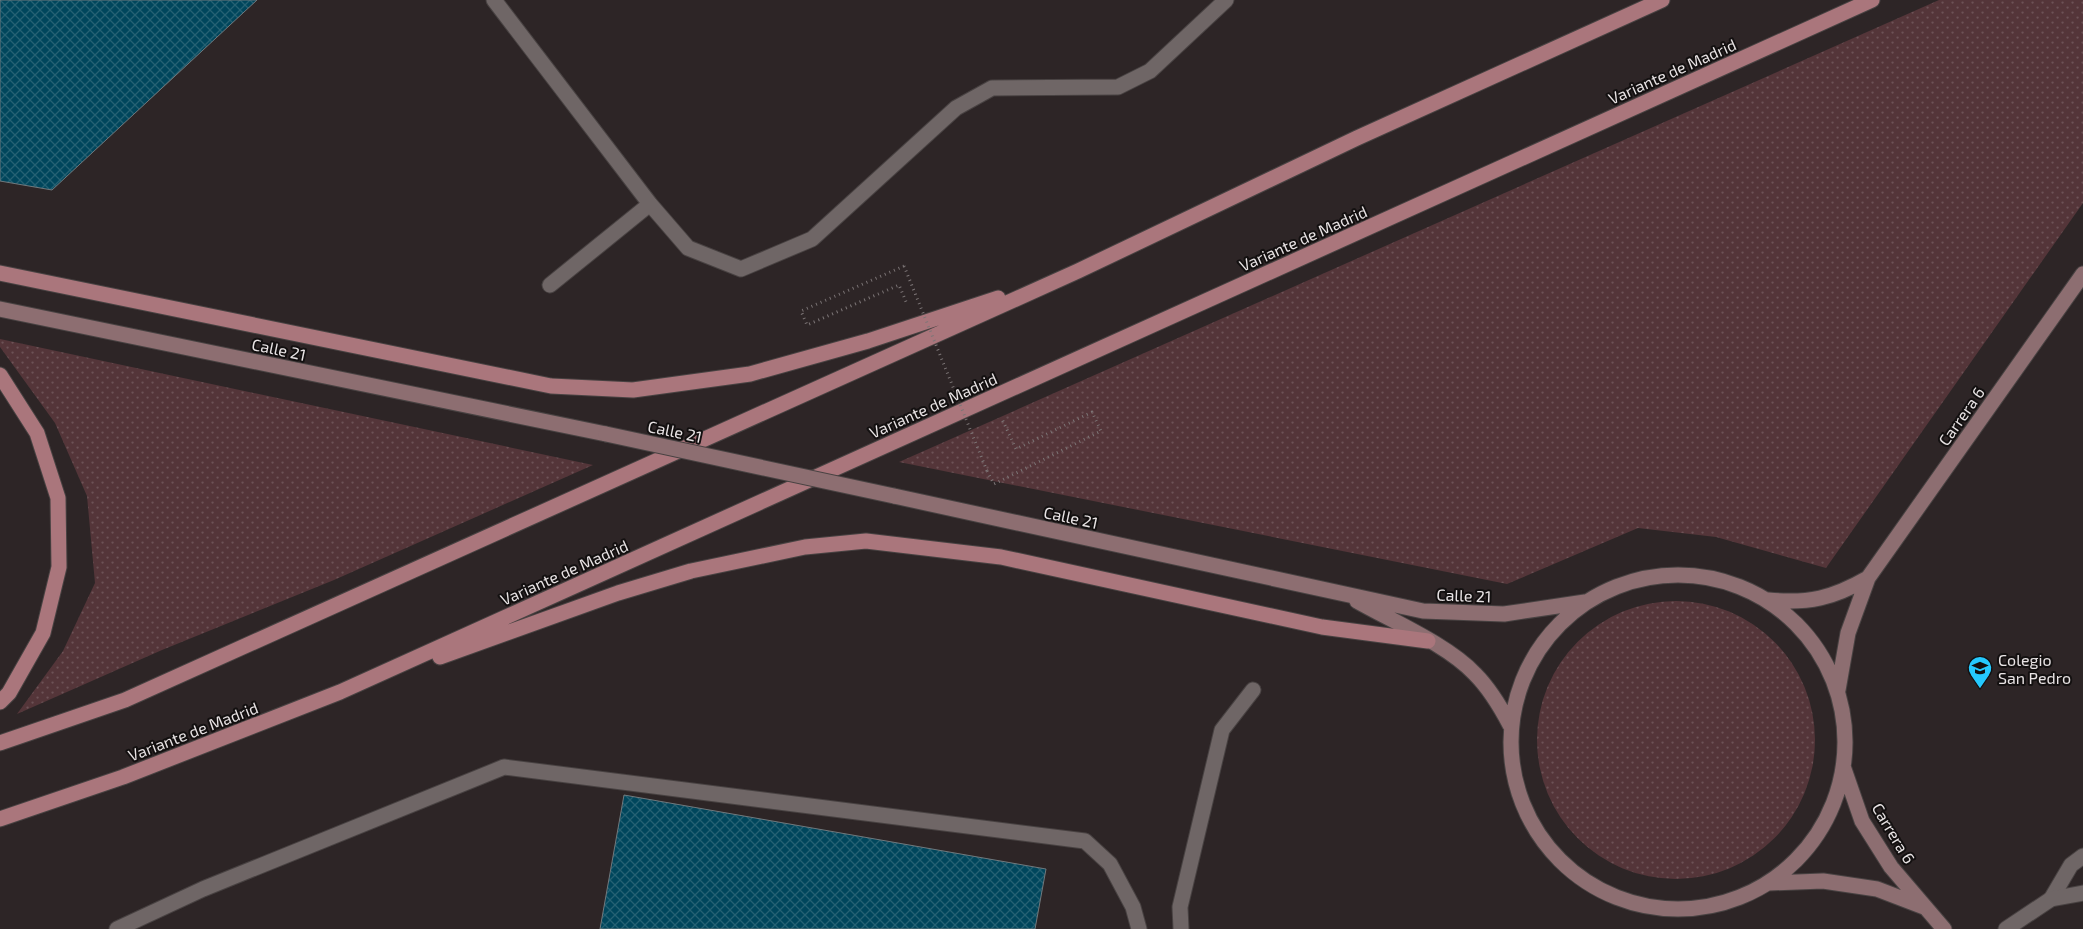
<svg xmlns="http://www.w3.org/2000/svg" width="2083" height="929" font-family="'Exo 2',sans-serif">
  <defs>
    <pattern id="grass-dots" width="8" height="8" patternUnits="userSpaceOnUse" patternTransform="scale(1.25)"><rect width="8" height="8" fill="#543539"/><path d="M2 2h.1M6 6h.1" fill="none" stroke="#6d5256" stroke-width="1.8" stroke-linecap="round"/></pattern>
    <pattern id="building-cross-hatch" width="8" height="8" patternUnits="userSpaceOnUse" patternTransform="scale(1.25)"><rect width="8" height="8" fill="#00465c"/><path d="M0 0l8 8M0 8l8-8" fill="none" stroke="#256173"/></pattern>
  </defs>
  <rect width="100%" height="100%" fill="#2d2526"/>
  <path fill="url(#grass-dots)" d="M 1939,0 L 2083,0 L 2083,203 L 1826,568 L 1716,537 L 1638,528 L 1507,584 L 899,462 Z
    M 0,339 L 593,465 L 334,580 L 162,650 L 17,714 L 63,651 L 95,583 L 87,496 L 55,423 L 0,347 Z
    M1537 740a139 139 0 1 1 278 0a139 139 0 1 1-278 0Z"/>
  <path fill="url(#building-cross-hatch)" stroke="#71797d" d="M 0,0 L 257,0 L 52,190 L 0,181 Z
    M 624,795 L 1046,869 L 1035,929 L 600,929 Z"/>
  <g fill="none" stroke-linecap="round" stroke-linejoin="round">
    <g stroke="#484242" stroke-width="17">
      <path id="lane" d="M 494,0 L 650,204 L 688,248 L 741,269 L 812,239 L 956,108 L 992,88 L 1118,87 L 1150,71 L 1226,0
        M 550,285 L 650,204
        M 2051,899 L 2071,865 L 2083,856
        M 117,929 L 203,889 L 504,767 L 1085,841 L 1110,864 L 1133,907 L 1139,929
        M 1181,929 L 1180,907 L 1222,730 L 1253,690"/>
    </g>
    <g stroke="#484242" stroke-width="17">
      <path id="street" d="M 2006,929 L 2051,899 L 2083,893"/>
    </g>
    <g stroke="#484242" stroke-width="17">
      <path id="secondary" d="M 0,309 L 606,434
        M 894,496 L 1423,611 L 1504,614 L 1585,602
        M1511 742a167 167 0 1 1 334 0a167 167 0 1 1-334 0Z
        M 1768,600 C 1809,604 1833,598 1868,578
        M 1357,601 C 1392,621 1448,645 1475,674 C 1490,689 1500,706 1510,725
        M 1838,690 L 1848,633 L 1868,578 L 2083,274
        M 1844,769 L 1862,821 L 1891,867 L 1944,929
        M 1769,883 L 1823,881 L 1877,889 L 1924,907"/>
    </g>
    <g stroke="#484242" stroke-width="17">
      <path id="primary" d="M 0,273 L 551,386 L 633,390 L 750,374 L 868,341 L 998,298
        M 0,375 L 37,433 L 58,498 L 59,567 L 43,633 L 9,693 L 0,702
        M 440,657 L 618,593 L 691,571 L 805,547 L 866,541 L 1001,557 L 1322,627 L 1428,641
        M 0,743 L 125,700 L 1078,271 L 1357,138 L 1662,0
        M 0,819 L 123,777 L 340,692 L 1872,0"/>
    </g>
    <path stroke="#7d7677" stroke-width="3" stroke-dasharray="1 4" stroke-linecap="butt" d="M 904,266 L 801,311 L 807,325 L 899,285 L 907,304
      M 987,471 L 994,484 L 1101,431 L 1092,412 L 1016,449 L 1002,419"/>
    <use href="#lane" stroke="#6f6666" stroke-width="15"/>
    <use href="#street" stroke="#6f6666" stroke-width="15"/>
    <use href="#secondary" stroke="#8d6e71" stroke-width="15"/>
    <use href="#primary" stroke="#aa767c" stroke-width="15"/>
    <g stroke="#484242" stroke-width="17" stroke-linecap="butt">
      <path id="secondary-bridge" d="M 606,434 L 894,496"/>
    </g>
    <path stroke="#7d7677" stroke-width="3" stroke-dasharray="1 4" stroke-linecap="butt" d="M 904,266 L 987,471"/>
    <use href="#secondary-bridge" stroke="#8d6e71" stroke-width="15"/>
  </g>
  <defs>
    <g id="school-pin" transform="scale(1.25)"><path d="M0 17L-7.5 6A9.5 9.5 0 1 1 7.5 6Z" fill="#25c9fe" stroke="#131010"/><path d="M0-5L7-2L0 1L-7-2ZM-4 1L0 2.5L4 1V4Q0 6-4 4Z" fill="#111"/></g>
  </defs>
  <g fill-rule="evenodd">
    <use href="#school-pin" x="1980" y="668"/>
  </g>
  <g text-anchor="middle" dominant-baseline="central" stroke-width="4" stroke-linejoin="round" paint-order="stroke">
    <g font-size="16" fill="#e8e3e4" stroke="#131010">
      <text transform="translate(1672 71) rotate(-24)">Variante de Madrid</text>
      <text transform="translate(1303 238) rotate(-24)">Variante de Madrid</text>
      <text transform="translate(279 349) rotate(12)">Calle 21</text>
      <text transform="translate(933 405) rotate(-24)">Variante de Madrid</text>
      <text transform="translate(1961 416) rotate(-55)">Carrera 6</text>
      <text transform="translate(675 431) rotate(12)">Calle 21</text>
      <text transform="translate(1071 517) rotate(12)">Calle 21</text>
      <text transform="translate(564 572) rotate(-24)">Variante de Madrid</text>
      <text transform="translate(1464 595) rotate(2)">Calle 21</text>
      <text transform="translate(193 731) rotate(-21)">Variante de Madrid</text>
      <text transform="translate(1894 833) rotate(59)">Carrera 6</text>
    </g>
    <g font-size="16" fill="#e8e3e4" stroke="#131010" text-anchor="start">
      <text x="1998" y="659">Colegio<tspan x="1998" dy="18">San Pedro</tspan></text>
    </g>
  </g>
</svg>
